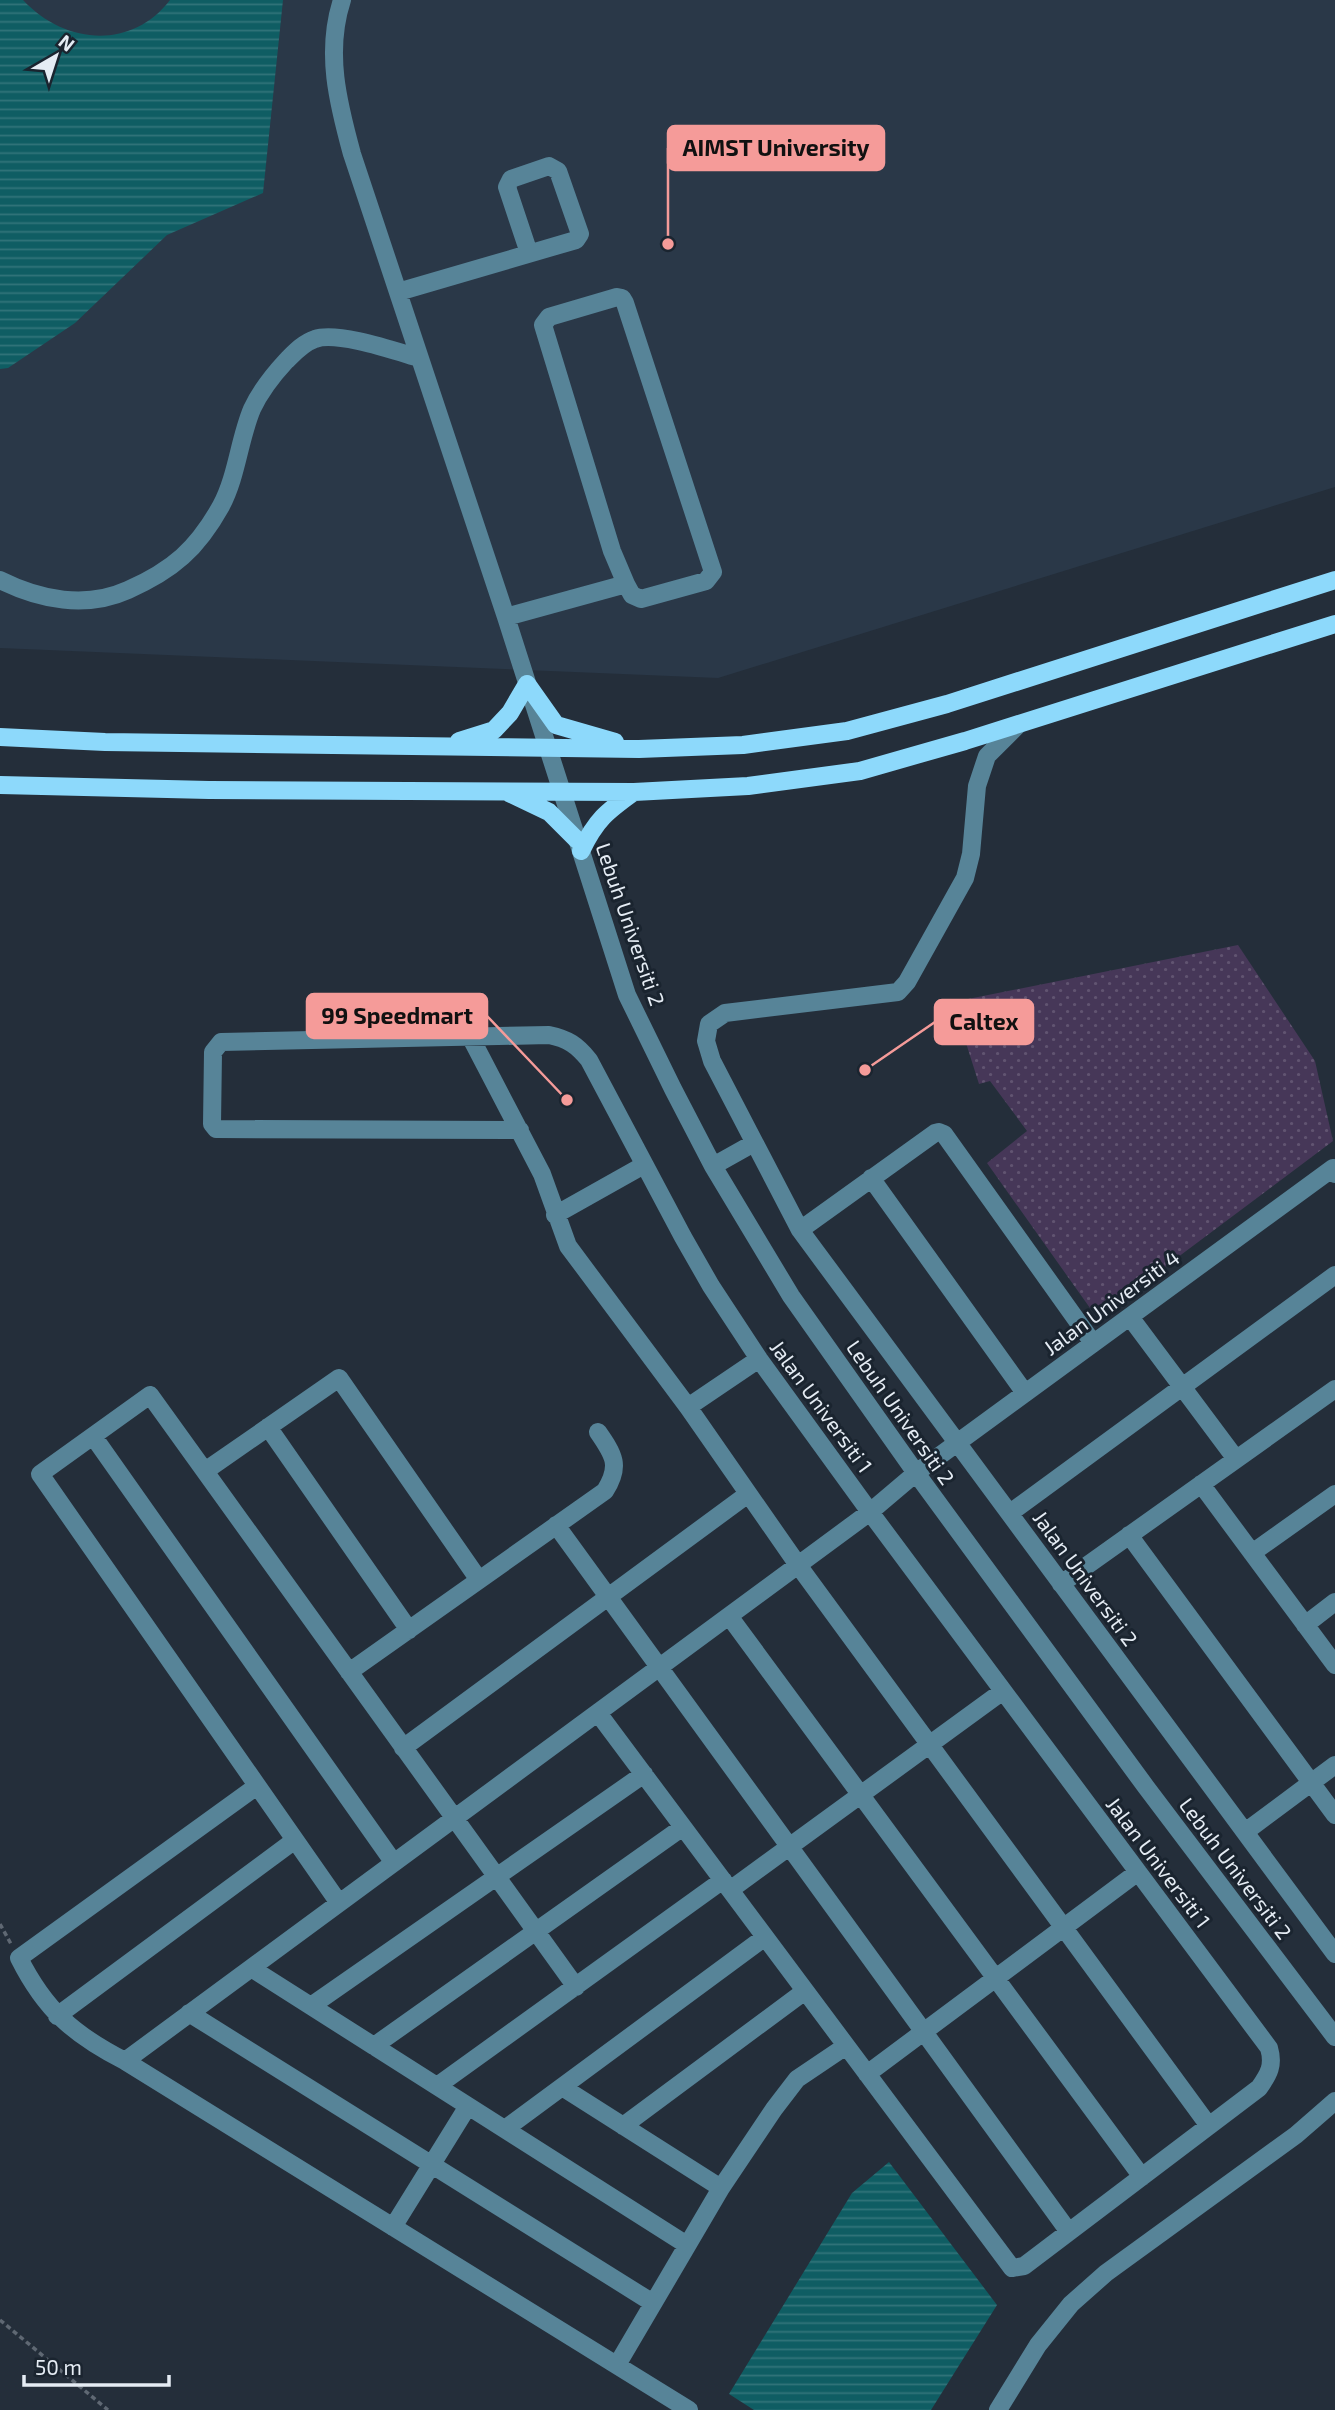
<svg xmlns="http://www.w3.org/2000/svg" width="1335" height="2410" font-family="'Exo 2',sans-serif">
  <defs>
    <pattern id="green-dots" width="8" height="8" patternUnits="userSpaceOnUse" patternTransform="scale(1.75)"><rect width="8" height="8" fill="#463758"/><path d="M2 2h.1M6 6h.1" fill="none" stroke="#615471" stroke-width="1.8" stroke-linecap="round"/></pattern>
    <pattern id="water-rules" width="6" height="5" patternUnits="userSpaceOnUse" patternTransform="scale(1.75)"><rect width="6" height="5" fill="#0f5d63"/><path d="M0 2.5h6" fill="none" stroke="#32747a"/></pattern>
  </defs>
  <rect width="100%" height="100%" fill="#242e3a"/>
  <path fill="#2a3848" d="M 0,0 L 1335,0 L 1335,487 L 718,678 L 0,648 Z"/>
  <path fill="url(#green-dots)" d="M 1238,945 L 1315,1061 L 1333,1141 L 1106,1311 L 1090,1308 L 987,1163 L 1027,1131 L 990,1081 L 979,1084 L 953,1002 Z"/>
  <path fill="url(#water-rules)" d="M 0,0 L 23,0 C 64,44 131,51 170,0 L 283,0 L 263,193 L 167,235 L 75,323 L 8,368 L 0,369 Z
    M 889,2162 L 997,2305 L 931,2410 L 754,2410 L 729,2394 L 852,2193 Z"/>
  <g fill="none" stroke-linecap="round" stroke-linejoin="round">
    <path stroke="#5f6873" stroke-width="3.5" stroke-dasharray="5 3.5" stroke-linecap="butt" d="M 0,1924 L 11,1944
      M 0,2320 L 108,2410"/>
    <path stroke="#578498" stroke-width="18" d="M 342,0 C 325,52 338,103 352,154 L 506,617 L 627,995 L 673,1089 L 713,1166 L 791,1296 L 916,1473 L 1146,1787 L 1335,2037
      M 398,292 L 576,240 L 580,234 L 558,171 L 549,166 L 511,179 L 507,187 L 529,253
      M 0,580 C 40,600 86,609 128,590 C 173,570 197,549 221,506 C 237,476 239,440 252,409 C 260,392 273,375 286,361 C 294,353 303,343 315,339 C 337,331 395,351 419,358
      M 506,617 L 626,584 L 612,551 L 543,325 L 549,317 L 617,297 L 622,298 L 625,303 L 713,572 L 706,581 L 641,599 L 632,595 L 626,584
      M 1018,725 L 987,756 L 977,786 L 971,854 L 965,878 L 907,982 L 898,992 L 725,1013 L 709,1024 L 706,1041 L 712,1061 L 800,1230 L 1335,1954
      M 471,1038 L 542,1174 L 568,1246 L 688,1407 L 798,1565 L 1209,2126
      M 520,1130 L 216,1129 L 212,1124 L 213,1052 L 221,1042 L 549,1035 C 568,1039 577,1045 589,1060 L 683,1237 L 711,1286 L 759,1359 L 870,1512 L 1269,2048 C 1274,2065 1269,2074 1259,2088 L 1024,2266 L 1012,2268 L 598,1713
      M 713,1166 L 754,1143
      M 871,1178 L 1025,1393
      M 555,1215 L 644,1165
      M 800,1230 L 935,1133 L 939,1132 L 944,1134 L 1093,1343
      M 1130,1317 L 1236,1459
      M 688,1407 L 759,1359
      M 268,1427 L 409,1630
      M 93,1436 L 394,1863
      M 205,1471 L 339,1378 L 479,1580
      M 1201,1484 L 1335,1665
      M 1010,1513 L 1335,1275
      M 556,1525 L 1069,2232
      M 1129,1535 L 1335,1815
      M 1252,1553 L 1335,1494
      M 1061,1584 L 1335,1389
      M 729,1616 L 1142,2177
      M 1305,1625 L 1335,1602
      M 349,1672 L 605,1491 C 621,1466 614,1455 598,1432
      M 403,1748 L 748,1494
      M 257,1786 L 19,1958 C 45,2010 74,2035 125,2061 L 689,2410
      M 1245,1832 L 1335,1765
      M 730,1890 L 1003,1691
      M 339,1903 L 40,1474 L 150,1395 L 576,1987
      M 251,1968 L 687,2245
      M 311,2006 L 644,1774
      M 189,2013 L 653,2303
      M 57,2016 L 295,1840
      M 374,2046 L 683,1827
      M 125,2061 L 870,1512 L 916,1473 L 957,1443 L 1333,1168 L 1335,1174
      M 867,2074 L 1138,1872
      M 437,2086 L 723,1880
      M 562,2087 L 721,2188
      M 623,2126 L 805,1991
      M 505,2129 L 765,1937
      M 393,2227 L 468,2106
      M 617,2365 L 721,2188 L 774,2109 L 797,2079 L 846,2046
      M 998,2410 L 1038,2345 L 1071,2304 L 1106,2273 L 1296,2135 L 1335,2101"/>
    <path stroke="#8dd9fb" stroke-width="18" d="M 0,737 L 105,742 L 639,749 L 743,745 L 847,731 L 947,704 L 1335,580
      M 459,741 L 494,730 L 510,713 L 527,684 L 556,725 L 615,742
      M 0,785 L 209,790 L 634,792 L 748,786 L 860,771 L 965,741 L 1335,624
      M 509,793 L 549,812 L 577,840
      M 581,851 C 596,820 606,812 634,792"/>
  </g>
  <g text-anchor="middle" dominant-baseline="central" stroke-width="6" stroke-linejoin="round" paint-order="stroke">
    <g font-size="21" fill="#e5ecf4" stroke="#1a242f">
      <text transform="translate(631 924) rotate(71)">Lebuh Universiti 2</text>
      <text transform="translate(1111 1302) rotate(-36)">Jalan Universiti 4</text>
      <text transform="translate(822 1406) rotate(54)">Jalan Universiti 1</text>
      <text transform="translate(901 1412) rotate(55)">Lebuh Universiti 2</text>
      <text transform="translate(1086 1578) rotate(54)">Jalan Universiti 2</text>
      <text transform="translate(1159 1862) rotate(53)">Jalan Universiti 1</text>
      <text transform="translate(1236 1868) rotate(53)">Lebuh Universiti 2</text>
    </g>
  </g>
  <path fill="none" stroke="#f59b99" stroke-width="2.5" d="M668 244L668 148M567 1100L487 1016M865 1070L935 1022"/>
  <g fill="#f59b99" stroke="#1a242f" stroke-width="2.5">
    <circle cx="668" cy="244" r="7"/>
    <circle cx="567" cy="1100" r="7"/>
    <circle cx="865" cy="1070" r="7"/>
  </g>
  <g fill="#f59b99" stroke="#f59b99" stroke-width="2.5">
    <rect x="668" y="126" width="216" height="44" rx="7"/>
    <rect x="307" y="994" width="180" height="44" rx="7"/>
    <rect x="935" y="1000" width="98" height="44" rx="7"/>
  </g>
  <g font-size="23" text-anchor="middle" font-weight="bold" fill="#111">
    <text x="776" y="156">AIMST University</text>
    <text x="397" y="1024">99 Speedmart</text>
    <text x="984" y="1030">Caltex</text>
  </g>
  <g transform="translate(56 56) rotate(39)" stroke="#1a242f" stroke-width="5" paint-order="stroke">
  <path d="M0-5L12 26L0 18L-12 26Z" fill="#e5ecf4"/>
  <text y="-10" font-size="19" font-weight="bold" text-anchor="middle" fill="#e5ecf4">N</text>
  </g>
  <path d="M24 2375v10h145v-10" fill="none" stroke="#e5ecf4" stroke-width="3.5"/>
  <text x="35" y="2375" font-size="21" fill="#e5ecf4" stroke="#1a242f" stroke-width="5" paint-order="stroke">50 m</text>
</svg>
